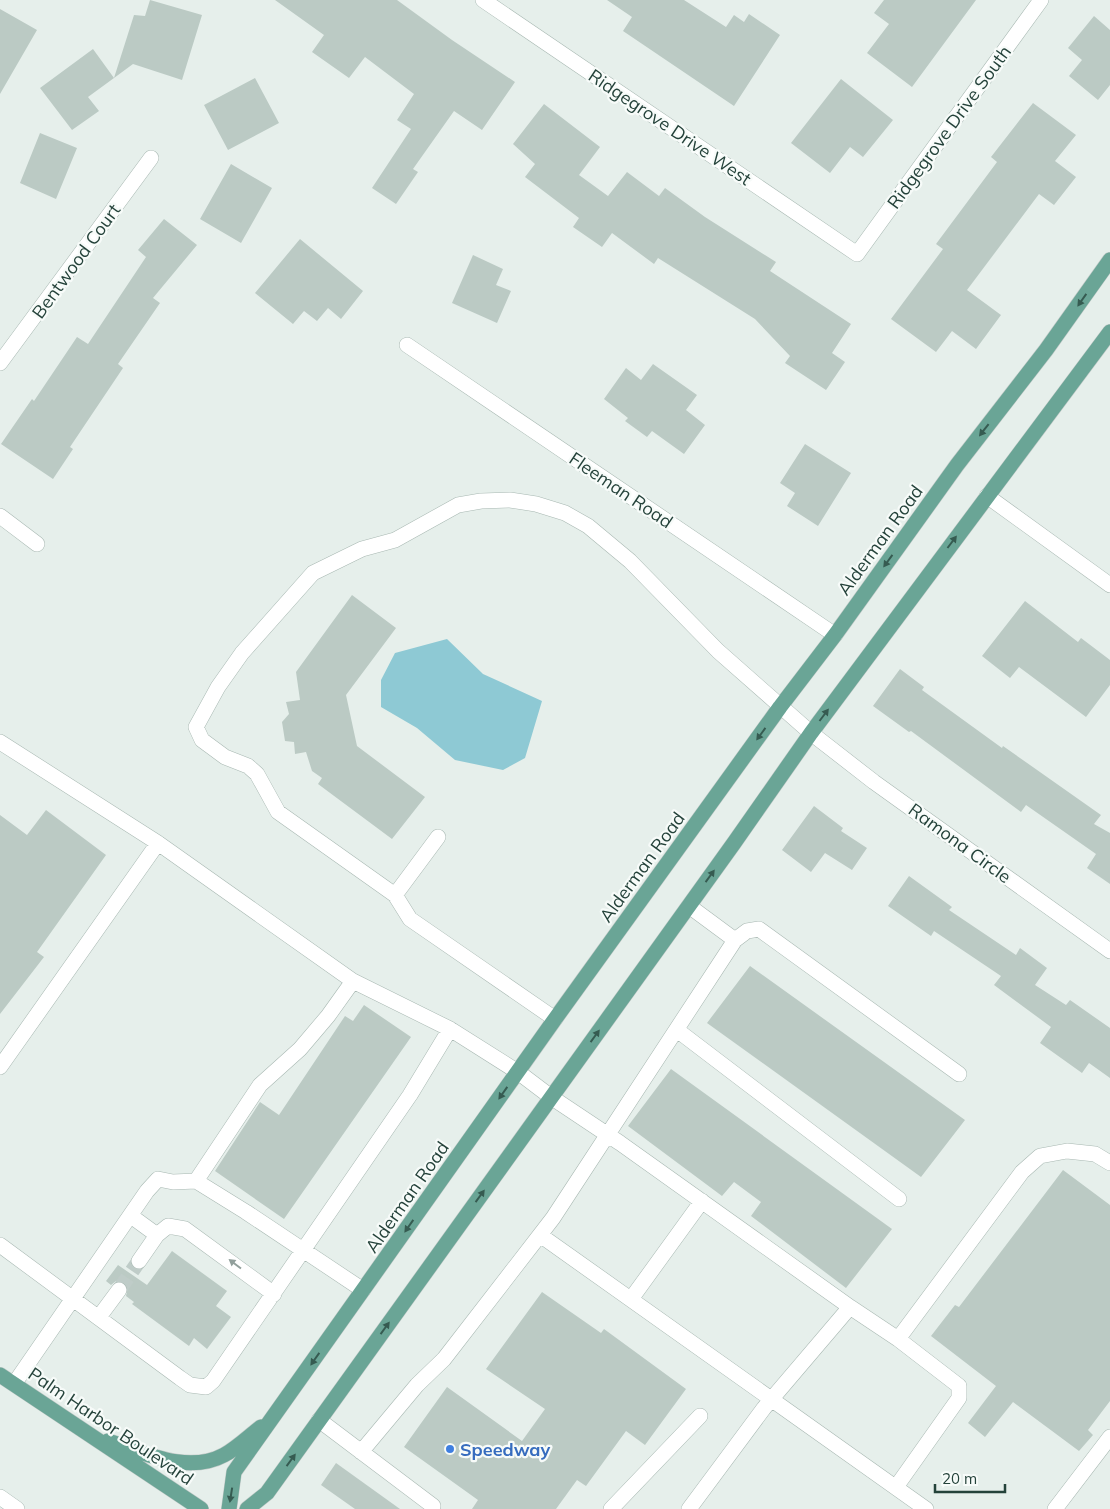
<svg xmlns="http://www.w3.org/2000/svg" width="1110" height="1509" font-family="Mulish,sans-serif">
  <rect width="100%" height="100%" fill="#e6efeb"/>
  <path fill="#8ec9d4" d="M 447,639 L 483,674 L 542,701 L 525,758 L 503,770 L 455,760 L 417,728 L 381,707 L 381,680 L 395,653 Z"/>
  <path fill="#bbcac4" d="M 150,0 L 202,15 L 182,80 L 133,64 L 114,78 L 134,15 L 145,16 Z
    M 275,0 L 397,0 L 452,40 L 515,82 L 482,130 L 454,111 L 413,169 L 418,172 L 396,204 L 372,188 L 411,129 L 397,120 L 414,94 L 365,57 L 349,78 L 312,52 L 324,35 Z
    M 607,0 L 684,0 L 726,27 L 734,15 L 744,22 L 749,14 L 780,35 L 734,106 L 623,31 L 632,17 Z
    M 884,0 L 976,0 L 912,87 L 867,53 L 889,24 L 874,13 Z
    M 0,9 L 37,30 L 0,94 Z
    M 1094,16 L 1110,30 L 1110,85 L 1098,100 L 1069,76 L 1082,60 L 1068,48 Z
    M 93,49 L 114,78 L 88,97 L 99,111 L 72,130 L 40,88 Z
    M 255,78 L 279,123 L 228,150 L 204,105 Z
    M 841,79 L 893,120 L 863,157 L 850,147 L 830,173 L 791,143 Z
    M 1033,103 L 1076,135 L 1055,161 L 1076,177 L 1054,205 L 1039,194 L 967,290 L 1001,315 L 976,349 L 952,331 L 936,352 L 891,319 L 943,249 L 936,244 L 997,162 L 991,157 Z
    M 544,104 L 600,147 L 579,175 L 608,196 L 627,172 L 659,196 L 665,188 L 705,217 L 776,262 L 770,271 L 851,324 L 832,353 L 845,362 L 826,390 L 785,363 L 790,356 L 755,319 L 658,258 L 654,264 L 612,233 L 602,247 L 573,227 L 579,218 L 525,177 L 535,164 L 513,144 Z
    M 40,133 L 77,148 L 56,199 L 20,183 Z
    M 231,164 L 272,188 L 241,243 L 200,219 Z
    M 164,219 L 197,245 L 153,298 L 160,303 L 118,364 L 123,368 L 70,447 L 73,449 L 53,479 L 1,444 L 32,399 L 34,401 L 77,337 L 88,344 L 146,257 L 138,250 Z
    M 300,239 L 363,291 L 341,319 L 328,308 L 317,321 L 304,311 L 293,324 L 255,293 Z
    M 473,255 L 503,269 L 496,285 L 511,291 L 497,323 L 452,303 Z
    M 653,364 L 697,395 L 686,410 L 705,425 L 684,454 L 652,431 L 647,437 L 625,421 L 628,418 L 604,399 L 626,368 L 641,380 Z
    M 805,444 L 851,473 L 818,526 L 787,506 L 795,493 L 780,483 Z
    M 352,595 L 396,628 L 346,695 L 357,746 L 425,797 L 392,839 L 318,784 L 322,778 L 312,771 L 306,752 L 295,754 L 294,742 L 285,741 L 282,722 L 289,714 L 286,702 L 300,700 L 296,672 Z
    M 1025,601 L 1078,642 L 1081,638 L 1110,660 L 1110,685 L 1086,717 L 1019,667 L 1010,678 L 982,656 Z
    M 900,669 L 924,687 L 922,690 L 1002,748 L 1003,746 L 1101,815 L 1094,824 L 1110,833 L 1110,884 L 1087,868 L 1096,854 L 1026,805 L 1021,812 L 911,731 L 909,732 L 873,706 Z
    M 814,806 L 843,828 L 841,831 L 867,848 L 852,870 L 825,853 L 811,872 L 782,850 Z
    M 46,810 L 106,855 L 37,952 L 44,957 L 0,1014 L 0,815 L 27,835 Z
    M 909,876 L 952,907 L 949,910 L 1016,955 L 1020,948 L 1047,968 L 1035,985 L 1066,1005 L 1070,1000 L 1110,1028 L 1110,1078 L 1089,1063 L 1082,1073 L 1040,1043 L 1051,1027 L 994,985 L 1001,976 L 934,931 L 931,936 L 888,906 Z
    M 750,966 L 965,1120 L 921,1177 L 707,1023 Z
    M 364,1005 L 411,1037 L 284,1219 L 215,1171 L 260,1102 L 279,1115 L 345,1016 L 353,1021 Z
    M 671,1069 L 892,1229 L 846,1288 L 751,1216 L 761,1202 L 734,1182 L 722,1196 L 628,1126 Z
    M 1063,1170 L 1110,1205 L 1110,1401 L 1088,1430 L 1093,1435 L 1079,1451 L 1013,1402 L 985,1437 L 968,1423 L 996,1386 L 931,1336 L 955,1305 L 959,1307 Z
    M 172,1251 L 227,1291 L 216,1306 L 231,1317 L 207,1349 L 194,1338 L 189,1346 L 132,1304 L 134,1302 L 126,1296 L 128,1287 L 124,1282 L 116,1281 L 111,1285 L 106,1281 L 118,1265 L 147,1285 Z
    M 542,1292 L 601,1333 L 604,1329 L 686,1389 L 645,1445 L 626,1431 L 586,1486 L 577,1480 L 556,1509 L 472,1509 L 478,1500 L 404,1447 L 447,1387 L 522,1441 L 545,1409 L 486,1369 Z
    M 336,1463 L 400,1509 L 355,1509 L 321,1485 Z"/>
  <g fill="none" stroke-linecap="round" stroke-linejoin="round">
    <path stroke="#bfccc8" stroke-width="15" stroke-dasharray="15 8" stroke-linecap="butt" d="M 119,1290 L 139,1261"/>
    <g stroke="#a8b8b2" stroke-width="16">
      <path id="minor" d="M 483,0 L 857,254 L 1041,0
        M 407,345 L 835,635
        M 0,363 L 151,158
        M 987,496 L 1110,585
        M 0,516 L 37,544
        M 0,742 L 158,843 L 353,981 L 450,1029 L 518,1072 L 551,1097 L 620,1143 L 850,1307 L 764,1408 L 689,1509
        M 438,837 L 395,895 L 278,812 L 257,774 L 248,766 L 225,757 L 202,740 L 196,727 L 218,687 L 242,653 L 313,573 L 362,549 L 395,540 L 458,505 L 481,501 L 510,500 L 536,504 L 565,513 L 588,526 L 630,561 L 718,651 L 811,733 L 874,782 L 1110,951
        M 395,895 L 410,919 L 555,1019
        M 689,906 L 735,940
        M 677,1030 L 899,1199
        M 0,1067 L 158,843
        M 196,1181 L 260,1085 L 300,1049 L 328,1016 L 353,981
        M 131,1216 L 157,1235
        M 540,1235 L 926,1509
        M 0,1245 L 180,1378 L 190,1385 L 206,1387 L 213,1381 L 410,1095 L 450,1029
        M 139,1261 L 157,1235 L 168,1226 L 185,1229 L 274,1294
        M 631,1299 L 702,1201
        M 850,1307 L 898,1339 L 1022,1172 L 1040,1156 L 1067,1151 L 1095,1154 L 1110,1163
        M 99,1317 L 119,1290
        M 14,1384 L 147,1191 L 158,1179 L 173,1182 L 196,1181 L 246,1212 L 363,1290
        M 319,1420 L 433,1506 L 431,1509
        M 361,1452 L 417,1385 L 444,1359 L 553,1218 L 735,940 L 747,931 L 759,929 L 959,1074
        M 896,1487 L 959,1398 L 959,1386 L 898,1339
        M 0,1497 L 17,1509
        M 611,1509 L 700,1416
        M 1055,1509 L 1110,1437"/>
    </g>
    <g stroke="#c2cac8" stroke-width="16">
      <path id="major" d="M 0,1375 L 201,1509
        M 108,1441 C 143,1452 187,1475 224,1455 C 237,1448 249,1436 261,1427
        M 229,1509 L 234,1472 L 555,1019 L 780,707 L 835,635 L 957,465 L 1046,350 L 1110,260
        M 247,1509 L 267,1493 L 734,843 L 811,733 L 1110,332"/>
    </g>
    <use href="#minor" stroke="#fff" stroke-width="15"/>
    <use href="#major" stroke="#6aa596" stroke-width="15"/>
  </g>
  <defs><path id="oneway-solid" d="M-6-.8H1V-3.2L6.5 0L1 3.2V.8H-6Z" transform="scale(1.25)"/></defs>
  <g fill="#365b51">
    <use href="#oneway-solid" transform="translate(1082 300) rotate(125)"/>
    <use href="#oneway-solid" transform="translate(984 430) rotate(128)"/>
    <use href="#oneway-solid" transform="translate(952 542) rotate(-53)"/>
    <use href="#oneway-solid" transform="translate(888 561) rotate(126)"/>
    <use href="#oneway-solid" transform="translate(824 715) rotate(-53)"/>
    <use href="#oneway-solid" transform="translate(761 734) rotate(126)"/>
    <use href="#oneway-solid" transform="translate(710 876) rotate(-54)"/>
    <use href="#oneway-solid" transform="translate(595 1036) rotate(-54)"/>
    <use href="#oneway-solid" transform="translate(503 1093) rotate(125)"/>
    <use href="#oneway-solid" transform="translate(480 1196) rotate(-54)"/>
    <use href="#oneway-solid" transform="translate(409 1226) rotate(125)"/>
    <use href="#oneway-solid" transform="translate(385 1328) rotate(-54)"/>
    <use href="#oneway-solid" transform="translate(315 1359) rotate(125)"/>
    <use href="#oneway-solid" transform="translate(291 1460) rotate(-54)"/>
    <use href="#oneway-solid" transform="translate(231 1495) rotate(99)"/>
  </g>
  <use fill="#92a09c" href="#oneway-solid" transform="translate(235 1264) rotate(-143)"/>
  <circle fill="#3f7fe0" stroke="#f7fbf9" stroke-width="2" cx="450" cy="1449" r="5"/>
  <g text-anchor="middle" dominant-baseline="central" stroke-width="4.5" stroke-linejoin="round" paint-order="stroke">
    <g font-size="18" fill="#24423a" stroke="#f7fbf9">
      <text transform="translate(670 127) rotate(34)">Ridgegrove Drive West</text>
      <text transform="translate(949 127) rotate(-54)">Ridgegrove Drive South</text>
      <text transform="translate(76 261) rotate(-54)">Bentwood Court</text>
      <text transform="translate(621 490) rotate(34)">Fleeman Road</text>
      <text transform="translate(880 540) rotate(-54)">Alderman Road</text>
      <text transform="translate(960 843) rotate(36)">Ramona Circle</text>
      <text transform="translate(642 867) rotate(-54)">Alderman Road</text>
      <text transform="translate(407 1197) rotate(-55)">Alderman Road</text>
      <text transform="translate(111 1426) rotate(34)">Palm Harbor Boulevard</text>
    </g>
    <g font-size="18" font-weight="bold" fill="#366cbe" stroke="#f7fbf9" text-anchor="start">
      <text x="460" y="1449">Speedway</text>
    </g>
  </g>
  <path d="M935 1484v8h70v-8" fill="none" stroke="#24423a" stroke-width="2.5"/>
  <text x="942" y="1484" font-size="15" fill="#24423a" stroke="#f7fbf9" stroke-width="4" paint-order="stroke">20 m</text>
</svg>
